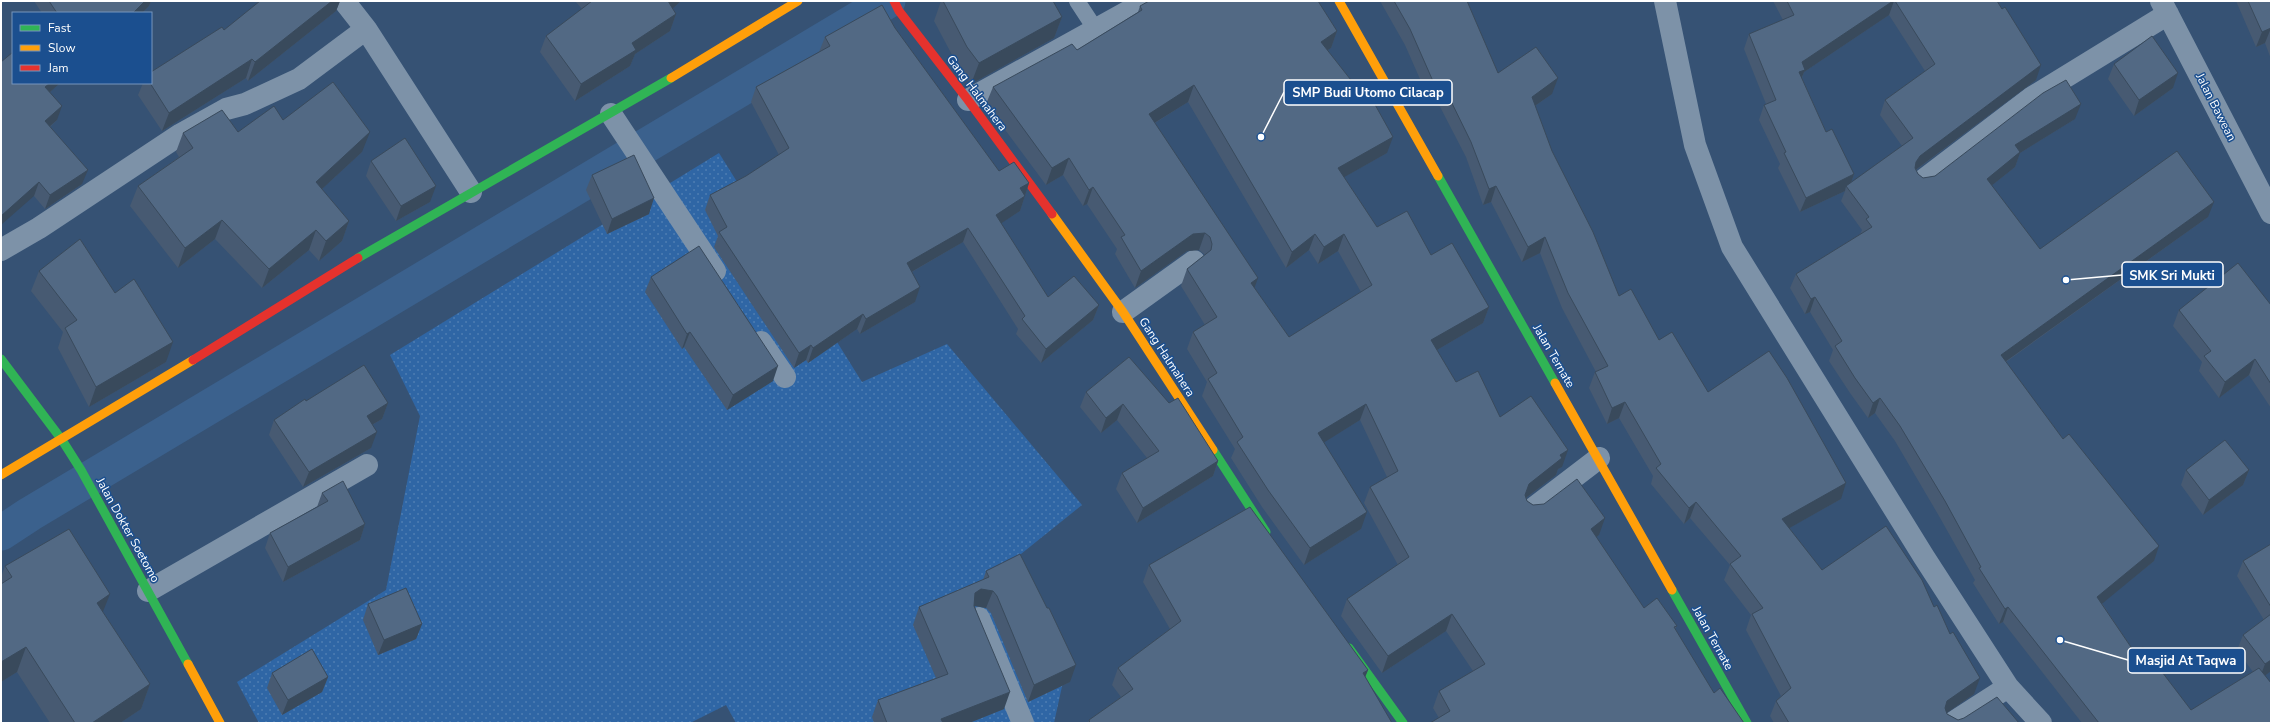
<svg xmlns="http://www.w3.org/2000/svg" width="2272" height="724" font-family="'Nunito Sans',sans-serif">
  <defs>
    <pattern id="grass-dots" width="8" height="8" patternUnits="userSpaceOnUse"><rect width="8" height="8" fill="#2f66a5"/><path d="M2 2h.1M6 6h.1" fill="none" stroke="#4e7db2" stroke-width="1.8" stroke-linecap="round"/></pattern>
  </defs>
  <rect width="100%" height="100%" fill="#365274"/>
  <path fill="url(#grass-dots)" d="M 719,153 L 862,382 L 947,344 L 1082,505 L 1016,558 L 1066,668 L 1054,723 L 736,723 L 726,705 L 690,723 L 259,723 L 237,682 L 386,590 L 420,416 L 390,355 Z"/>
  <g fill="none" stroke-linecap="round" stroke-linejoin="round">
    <path stroke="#3b618d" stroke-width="35" d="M 1,533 L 30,514 L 888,1"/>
    <path stroke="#7d92a8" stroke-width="16" d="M 1077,1 L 1096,30"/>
    <path stroke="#7d92a8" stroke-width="22" d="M 344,1 L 366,29 L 471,192
      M 1665,1 L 1695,145 L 1732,247 L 1924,557 L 2008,687 L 2041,723
      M 2161,1 L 2271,213
      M 968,100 L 1147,1
      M 611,114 L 715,271
      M 1922,181 L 2031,98 L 2168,14
      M 1,250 L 39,228 L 181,134 L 226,109 L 245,104 L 299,79 L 366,29
      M 1123,312 L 1194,261
      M 761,342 L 785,377
      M 1531,510 L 1599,458
      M 148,591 L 367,465
      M 979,618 L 1023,723
      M 1952,723 L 2008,687"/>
    <path stroke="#30b455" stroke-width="9" d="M 1438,176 L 1555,383
      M 358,258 L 671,78
      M 1,359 L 62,440 L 81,470 L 188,664
      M 1213,450 L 1266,532
      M 1672,590 L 1747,723
      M 1349,648 L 1403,723"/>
    <path stroke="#ff9f0a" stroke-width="9" d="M 1339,1 L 1438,176
      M 671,78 L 798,1
      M 1052,214 L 1123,312 L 1213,450
      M 1555,383 L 1672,590
      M 1,475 L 193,360
      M 188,664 L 220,723"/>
    <path stroke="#e5322d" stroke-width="9" d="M 894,1 L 899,11 L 968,100 L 1052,214
      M 193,360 L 358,258"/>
  </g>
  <path fill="#475a72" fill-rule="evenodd" d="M 34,1 L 151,1 L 149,6 L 142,13 L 42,13 Z
    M 260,1 L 340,1 L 336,11 L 248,81 L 246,78 L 162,131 L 138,95 L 143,83 L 151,83 L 224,30 Z
    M 575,1 L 681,1 L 673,8 L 676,14 L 670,31 L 635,54 L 630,66 L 575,101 L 540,52 L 546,36 L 582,9 Z
    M 941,1 L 943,1 L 1062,17 L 1054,38 L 971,84 L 959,68 L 934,21 Z
    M 1380,1 L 1467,1 L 1498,73 L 1552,94 L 1535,106 L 1552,151 L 1619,296 L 1659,340 L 1708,392 L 1841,499 L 1789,528 L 1822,570 L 1934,607 L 1974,694 L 1947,713 L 1947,714 L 1958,720 L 2019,723 L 1774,723 L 1770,716 L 1776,701 L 1781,696 L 1746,630 L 1751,615 L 1724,580 L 1730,565 L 1690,518 L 1684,524 L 1651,484 L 1653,476 L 1619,418 L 1607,424 L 1589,388 L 1595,372 L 1596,372 L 1562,308 L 1540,253 L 1522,262 L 1491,202 L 1483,205 L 1466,157 L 1437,101 L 1431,104 L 1405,45 Z
    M 1773,1 L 1997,1 L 2036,80 L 1916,170 L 1918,174 L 1923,178 L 1935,176 L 2075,119 L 2020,153 L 2015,167 L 1991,186 L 2040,249 L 2208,217 L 2006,362 L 2154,561 L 2102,603 L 2135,653 L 2191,710 L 2253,672 L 2237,650 L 2243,635 L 2264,620 L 2237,576 L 2243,561 L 2271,544 L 2271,671 L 2265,675 L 2271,723 L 2082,723 L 2003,622 L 1999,624 L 1973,583 L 1975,580 L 1939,516 L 1895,441 L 1875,413 L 1868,418 L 1850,393 L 1829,361 L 1833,350 L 1810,312 L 1805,314 L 1790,288 L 1796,274 L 1860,234 L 1862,230 L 1841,201 L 1845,191 L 1800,212 L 1778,168 L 1780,164 L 1759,120 L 1764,105 L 1766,104 L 1744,49 L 1749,34 L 1783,20 ZM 1889,15 L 1925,71 L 1885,100 L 1880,115 L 1902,146 L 1851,183 L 1854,174 L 1826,132 L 1802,78 L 1804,72 Z
    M 2236,1 L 2271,1 L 2271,59 L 2265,43 L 2256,47 Z
    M 1140,6 L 1337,31 L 1331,48 L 1328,50 L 1387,153 L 1344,177 L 1377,227 L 1431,255 L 1489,307 L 1483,323 L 1437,350 L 1456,382 L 1562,467 L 1558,469 L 1556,475 L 1526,498 L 1527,501 L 1533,505 L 1599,535 L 1596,537 L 1644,608 L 1677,626 L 1675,629 L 1714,693 L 1744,723 L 1439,718 L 1433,708 L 1439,691 L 1473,671 L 1446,631 L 1382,673 L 1341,616 L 1347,599 L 1398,565 L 1364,503 L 1370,487 L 1387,477 L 1360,420 L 1324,442 L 1361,529 L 1304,565 L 1262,507 L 1231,458 L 1235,449 L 1202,396 L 1207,382 L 1187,349 L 1193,332 L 1205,325 L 1181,286 L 1187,269 L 1205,255 L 1204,254 L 1199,250 L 1187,251 L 1135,288 L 1115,254 L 1117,249 L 1087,204 L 1083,206 L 1063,175 L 1046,185 L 986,104 L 993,87 L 1077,50 L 1138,12 ZM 1188,102 L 1286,268 L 1309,250 L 1318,264 L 1338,251 L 1361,292 L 1289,337 L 1254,287 L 1155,123 Z
    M 895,28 L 999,171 L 1029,183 L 1020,211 L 1001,223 L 1048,297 L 1099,305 L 1093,320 L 1041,363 L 1016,334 L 1018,329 L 963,242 L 912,272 L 915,302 L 860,334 L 857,329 L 808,363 L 806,360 L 794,368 L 714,247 L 718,236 L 705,210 L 710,195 L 746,176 L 779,155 L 751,102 L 756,87 L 819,52 L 825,37 Z
    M 2114,64 L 2173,88 L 2134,116 L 2108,79 Z
    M 13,83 L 60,83 L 50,92 L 57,120 L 50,127 L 82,184 L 45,209 L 34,196 Z
    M 283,120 L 362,152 L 322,189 L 349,221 L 342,241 L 319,261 L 309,250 L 262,288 L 215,239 L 178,268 L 130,206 L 138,186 L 179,157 L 176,152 L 183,133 L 238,132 Z
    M 371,161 L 430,202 L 396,221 L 366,176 Z
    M 592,175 L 649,214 L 607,234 L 586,190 Z
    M 39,271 L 115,293 L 166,362 L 89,407 L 58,348 L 63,332 L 31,291 Z
    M 651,277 L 773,381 L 727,410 L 684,347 L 682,349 L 645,292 Z
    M 2271,305 L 2271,408 L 2249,375 L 2219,398 L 2199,371 L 2202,362 L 2173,326 L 2179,310 Z
    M 1129,357 L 1218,461 L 1213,476 L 1137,523 L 1116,489 L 1122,473 L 1147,458 L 1117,420 L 1101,433 L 1080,407 L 1086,392 Z
    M 306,401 L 388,403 L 382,419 L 372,425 L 371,448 L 303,487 L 269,435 L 274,420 Z
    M 2186,470 L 2249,470 L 2243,485 L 2203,515 L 2181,485 Z
    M 322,493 L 365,524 L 360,540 L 283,582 L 265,548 L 270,533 L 317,507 Z
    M 1149,565 L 1368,670 L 1365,677 L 1392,723 L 1088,723 L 1089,720 L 1121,697 L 1112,685 L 1118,668 L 1170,629 L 1143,582 Z
    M 5,566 L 103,612 L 150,684 L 141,709 L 120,723 L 50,723 L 17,672 L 1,682 L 1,577 Z
    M 986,571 L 1070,682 L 1028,702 L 991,613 L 986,608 L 975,606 L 1004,709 L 969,723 L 874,723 L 872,717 L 878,700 L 936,678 L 913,625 L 919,607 L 983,580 Z
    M 368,604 L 422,624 L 416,639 L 378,655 L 363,620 Z
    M 272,673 L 328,677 L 322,692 L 282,715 L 267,688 Z"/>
  <path fill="#394a5c" d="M 145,1 L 151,1 L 149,6 L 142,13 L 133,13 Z
    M 332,1 L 340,1 L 336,11 L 248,81 L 255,62 Z
    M 668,1 L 681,1 L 662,18 Z
    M 1893,1 L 1894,1 L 1889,15 L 1804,72 L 1799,84 L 1794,87 L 1802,62 Z
    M 676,14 L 670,31 L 635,54 L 630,66 L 575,101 L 581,84 L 632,43 Z
    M 1062,17 L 1054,38 L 971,84 L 979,63 Z
    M 2271,28 L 2265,43 L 2256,47 L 2262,32 Z
    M 1337,31 L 1331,48 L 1315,58 L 1321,42 Z
    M 252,59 L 246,78 L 162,131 L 169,113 Z
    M 2041,65 L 2036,80 L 1914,171 L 1916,162 L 1920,156 Z
    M 2178,73 L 2173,88 L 2134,116 L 2139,100 Z
    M 1558,78 L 1552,94 L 1526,112 L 1532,97 Z
    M 50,83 L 60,83 L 40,101 L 45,87 Z
    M 1194,85 L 1188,102 L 1143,130 L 1149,114 Z
    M 1443,85 L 1437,101 L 1431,104 L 1436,88 Z
    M 2081,104 L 2075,119 L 2020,153 L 2015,167 L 1981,194 L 1987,179 L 2015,145 Z
    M 62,106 L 57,120 L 40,135 L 45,121 Z
    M 370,132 L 362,152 L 309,201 L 316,182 Z
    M 1393,137 L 1387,153 L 1332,184 L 1338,168 Z
    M 1069,158 L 1063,175 L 1046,185 L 1052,168 Z
    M 88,170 L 82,184 L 45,209 L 50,195 Z
    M 1854,174 L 1849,189 L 1846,186 L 1845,191 L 1800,212 L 1806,198 Z
    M 39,182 L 34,196 L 1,225 L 1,216 Z
    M 1029,183 L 1020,211 L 991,230 L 996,215 L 1020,188 Z
    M 436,186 L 430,202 L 396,221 L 401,206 Z
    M 1496,186 L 1491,202 L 1483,205 L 1489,189 Z
    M 1093,187 L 1087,204 L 1083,206 L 1089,190 Z
    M 654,198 L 649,214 L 607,234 L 612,219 Z
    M 2214,202 L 2208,217 L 1995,369 L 2001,355 Z
    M 222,220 L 215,239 L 178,268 L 185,248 Z
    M 349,221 L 342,241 L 319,261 L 326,241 Z
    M 968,228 L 963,242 L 901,278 L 907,263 Z
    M 316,230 L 309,250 L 262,288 L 269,269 Z
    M 1205,233 L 1199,250 L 1187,251 L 1135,288 L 1141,271 L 1193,234 Z
    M 1315,234 L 1309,250 L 1286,268 L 1292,252 Z
    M 1344,234 L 1338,251 L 1318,264 L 1324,247 Z
    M 1545,237 L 1540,253 L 1522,262 L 1528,247 Z
    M 1258,278 L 1252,295 L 1251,283 Z
    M 920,287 L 915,302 L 860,334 L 866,319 Z
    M 1815,297 L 1810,312 L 1805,314 L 1811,299 Z
    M 1099,305 L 1093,320 L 1041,363 L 1046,349 Z
    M 1489,307 L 1483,323 L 1425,357 L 1431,340 Z
    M 863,314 L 857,329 L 808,363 L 813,348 Z
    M 690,332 L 684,347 L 682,349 L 687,334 Z
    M 173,342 L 166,362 L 89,407 L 96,387 Z
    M 811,345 L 806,360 L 794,368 L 799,353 Z
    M 2255,359 L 2249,375 L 2219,398 L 2225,382 Z
    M 778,366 L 773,381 L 727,410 L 733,395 Z
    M 1880,398 L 1875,413 L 1868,418 L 1873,403 Z
    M 1625,402 L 1619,418 L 1607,424 L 1612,408 Z
    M 388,403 L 382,419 L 361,431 L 367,416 Z
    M 1123,404 L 1117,420 L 1101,433 L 1106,418 Z
    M 1366,404 L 1360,420 L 1312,450 L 1318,433 Z
    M 377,432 L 371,448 L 303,487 L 309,472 Z
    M 1568,450 L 1562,467 L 1558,469 L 1556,475 L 1523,500 L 1525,495 L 1529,484 L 1560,455 Z
    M 1218,461 L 1213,476 L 1137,523 L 1143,508 Z
    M 2249,470 L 2243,485 L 2203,515 L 2209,500 Z
    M 1846,483 L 1841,499 L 1777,535 L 1782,519 Z
    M 1696,502 L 1690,518 L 1684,524 L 1689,508 Z
    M 1367,512 L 1361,529 L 1304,565 L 1310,548 Z
    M 1605,518 L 1599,535 L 1585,546 L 1591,529 Z
    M 365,524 L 360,540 L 283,582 L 288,567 Z
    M 2159,546 L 2154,561 L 2092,612 L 2097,597 Z
    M 981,589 L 993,591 L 986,608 L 975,606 L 969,611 L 975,593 Z
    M 110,594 L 100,619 L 97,603 Z
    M 2008,607 L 2003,622 L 1999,624 L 2005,609 Z
    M 1452,614 L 1446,631 L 1382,673 L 1388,656 Z
    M 422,624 L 416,639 L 378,655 L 384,640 Z
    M 26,647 L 17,672 L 1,682 L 1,662 Z
    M 2271,660 L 2271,671 L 2259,680 L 2265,664 Z
    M 1076,665 L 1070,682 L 1028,702 L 1034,685 Z
    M 1368,670 L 1361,687 L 1363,673 Z
    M 328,677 L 322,692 L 282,715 L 288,700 Z
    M 1980,678 L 1974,694 L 1941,717 L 1947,701 Z
    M 150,684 L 141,709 L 120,723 L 92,723 Z
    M 1010,692 L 1004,709 L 969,723 L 940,723 L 941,719 Z"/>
  <path fill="#526984" stroke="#394a5c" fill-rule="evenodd" d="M 49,1 L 145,1 L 133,13 L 57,13 Z
    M 260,1 L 332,1 L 255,62 L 252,59 L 169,113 L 150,83 L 151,83 L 151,72 L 222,27 L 224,30 Z
    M 592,1 L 668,1 L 676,14 L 632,43 L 636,50 L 581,84 L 546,36 Z
    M 943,1 L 1053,1 L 1062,17 L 979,63 L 967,47 Z
    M 1149,1 L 1318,1 L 1337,31 L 1321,42 L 1369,103 L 1373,101 L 1393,137 L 1338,168 L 1377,227 L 1407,211 L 1431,255 L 1452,243 L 1489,307 L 1431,340 L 1456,382 L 1478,371 L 1500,417 L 1531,396 L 1568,450 L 1560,455 L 1562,458 L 1529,484 L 1525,495 L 1527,501 L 1533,505 L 1544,504 L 1577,479 L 1605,518 L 1591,529 L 1644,608 L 1657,598 L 1677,626 L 1674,627 L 1714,693 L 1720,688 L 1744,723 L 1430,723 L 1450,711 L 1439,691 L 1485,664 L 1452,614 L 1388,656 L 1347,599 L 1409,557 L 1370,487 L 1398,471 L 1366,404 L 1318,433 L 1367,512 L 1310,548 L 1268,490 L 1237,442 L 1243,437 L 1208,379 L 1217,373 L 1193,332 L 1217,317 L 1187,269 L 1211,250 L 1212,244 L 1210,237 L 1205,233 L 1193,234 L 1141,271 L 1121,237 L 1125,235 L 1093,187 L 1089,190 L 1069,158 L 1052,168 L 993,87 L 1072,44 L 1077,50 L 1142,10 L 1140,6 ZM 1194,85 L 1292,252 L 1315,234 L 1324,247 L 1344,234 L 1372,285 L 1289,337 L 1251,283 L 1258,278 L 1149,114 Z
    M 1394,1 L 1467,1 L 1498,73 L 1536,47 L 1558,78 L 1532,97 L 1552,151 L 1593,232 L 1619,296 L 1631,289 L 1659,340 L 1672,332 L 1708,392 L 1769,351 L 1787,378 L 1846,483 L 1782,519 L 1822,570 L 1886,526 L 1922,580 L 1934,607 L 1937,605 L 1950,634 L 1953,632 L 1980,678 L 1947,701 L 1945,708 L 1947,714 L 1958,720 L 1964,718 L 1997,697 L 2019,723 L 1789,723 L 1776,701 L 1791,688 L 1752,614 L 1763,608 L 1730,564 L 1741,556 L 1696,502 L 1689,508 L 1656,468 L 1661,464 L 1625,402 L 1612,408 L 1595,372 L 1608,366 L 1568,293 L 1545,237 L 1528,247 L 1496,186 L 1489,189 L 1471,142 L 1443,85 L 1436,88 L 1410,29 Z
    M 1787,1 L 1893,1 L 1802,62 L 1805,70 L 1799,72 L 1826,132 L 1832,129 L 1854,174 L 1806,198 L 1784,153 L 1786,152 L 1764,105 L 1776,100 L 1749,34 L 1794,15 Z
    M 1895,1 L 1997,1 L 2002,9 L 2005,7 L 2041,65 L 1920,156 L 1916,162 L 1915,168 L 1918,174 L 1923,178 L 1935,176 L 2043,93 L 2066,80 L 2081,104 L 2015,145 L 2020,152 L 1987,179 L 2040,249 L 2177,151 L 2214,202 L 2001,355 L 2063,439 L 2069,434 L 2159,546 L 2097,597 L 2135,653 L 2143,647 L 2191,710 L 2259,668 L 2271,683 L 2271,723 L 2099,723 L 2008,607 L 2005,609 L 1979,568 L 1981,567 L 1945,501 L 1900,426 L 1880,398 L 1873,403 L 1855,378 L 1835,346 L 1842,341 L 1815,297 L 1811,299 L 1796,274 L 1872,227 L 1866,219 L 1869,217 L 1846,186 L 1913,138 L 1885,100 L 1935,64 Z
    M 2248,1 L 2271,1 L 2271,29 L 2271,28 L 2262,32 Z
    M 882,5 L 895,28 L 999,171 L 1014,162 L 1029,183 L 1020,188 L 1025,196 L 996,215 L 1048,297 L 1074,276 L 1099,305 L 1046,349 L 1022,319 L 1025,316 L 968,228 L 907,263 L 920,287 L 866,319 L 863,314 L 813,348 L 811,345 L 799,353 L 719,232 L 727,227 L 710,195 L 746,176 L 789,148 L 756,87 L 830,46 L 825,37 Z
    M 2152,36 L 2178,73 L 2139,100 L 2114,64 Z
    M 13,52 L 13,83 L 50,83 L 45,87 L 62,106 L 45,121 L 88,170 L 50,195 L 39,182 L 1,216 L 1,62 Z
    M 333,82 L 370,132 L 316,182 L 349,221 L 326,241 L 316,230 L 269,269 L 222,220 L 185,248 L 138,186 L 193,148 L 183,133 L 222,110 L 238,132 L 274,106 L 283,120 Z
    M 405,138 L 436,186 L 401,206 L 371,161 Z
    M 634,155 L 654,198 L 612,219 L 592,175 Z
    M 80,239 L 115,293 L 134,279 L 173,342 L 96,387 L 65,328 L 77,320 L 39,271 Z
    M 699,246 L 778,366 L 733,395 L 690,332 L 687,334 L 651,277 Z
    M 2238,263 L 2271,305 L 2271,384 L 2255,359 L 2225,382 L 2204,356 L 2211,351 L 2179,310 Z
    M 1129,357 L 1169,403 L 1178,398 L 1218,461 L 1143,508 L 1122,473 L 1159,451 L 1123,404 L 1106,418 L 1086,392 Z
    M 364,365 L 388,403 L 367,416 L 377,432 L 309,472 L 274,420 L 305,399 L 306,401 Z
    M 2225,440 L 2249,470 L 2209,500 L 2186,470 Z
    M 343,481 L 365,524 L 288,567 L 270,533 L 328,501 L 322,493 Z
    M 1250,507 L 1368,670 L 1363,673 L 1392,723 L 1090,723 L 1089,720 L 1133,689 L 1118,668 L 1181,621 L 1149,565 Z
    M 69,529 L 110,594 L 97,603 L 150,684 L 92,723 L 75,723 L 26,647 L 1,662 L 1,584 L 12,577 L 5,566 Z
    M 2271,544 L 2271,607 L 2243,561 Z
    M 1020,554 L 1047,608 L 1049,608 L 1076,665 L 1034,685 L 997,596 L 993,591 L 981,589 L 975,593 L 974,606 L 1010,692 L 941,719 L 943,723 L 887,723 L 878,700 L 948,674 L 919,607 L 989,577 L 986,571 Z
    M 406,588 L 422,624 L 384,640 L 368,604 Z
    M 2271,614 L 2271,660 L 2265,664 L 2243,635 Z
    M 312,649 L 328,677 L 288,700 L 272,673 Z"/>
  <g text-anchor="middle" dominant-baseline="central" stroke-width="3" stroke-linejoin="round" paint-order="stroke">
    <g font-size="12" fill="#fff" stroke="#1b4f8f">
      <text transform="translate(977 93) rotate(53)">Gang Halmahera</text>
      <text transform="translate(2216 107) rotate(63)">Jalan Bawean</text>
      <text transform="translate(1554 356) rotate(60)">Jalan Ternate</text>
      <text transform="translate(1167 357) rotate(57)">Gang Halmahera</text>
      <text transform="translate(128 530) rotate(61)">Jalan Dokter Soetomo</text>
      <text transform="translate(1713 638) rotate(61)">Jalan Ternate</text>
    </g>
  </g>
  <path fill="none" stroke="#fff" stroke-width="1.5" d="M1261 137L1284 92M2066 280L2122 275M2060 640L2128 660"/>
  <g fill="#fff" stroke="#1b4f8f" stroke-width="1.5">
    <circle cx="1261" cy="137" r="4"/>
    <circle cx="2066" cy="280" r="4"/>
    <circle cx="2060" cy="640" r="4"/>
  </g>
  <g fill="#1b4f8f" stroke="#fff" stroke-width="1.5">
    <rect x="1284" y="80" width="168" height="25" rx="4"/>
    <rect x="2122" y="262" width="101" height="25" rx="4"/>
    <rect x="2128" y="648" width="117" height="25" rx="4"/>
  </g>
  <g font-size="13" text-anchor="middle" font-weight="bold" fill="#fff">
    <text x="1368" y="97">SMP Budi Utomo Cilacap</text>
    <text x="2172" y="280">SMK Sri Mukti</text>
    <text x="2186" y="665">Masjid At Taqwa</text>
  </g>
  <rect width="2272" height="724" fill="none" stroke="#ffffff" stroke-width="4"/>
  <rect x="12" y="12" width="140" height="72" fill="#1b4f8f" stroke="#7695bc"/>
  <rect x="20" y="25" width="20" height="6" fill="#30b455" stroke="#7695bc"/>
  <text x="48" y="32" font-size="12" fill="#ffffff">Fast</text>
  <rect x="20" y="45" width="20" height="6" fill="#ff9f0a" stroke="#7695bc"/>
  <text x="48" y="52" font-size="12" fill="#ffffff">Slow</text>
  <rect x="20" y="65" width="20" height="6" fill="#e5322d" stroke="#7695bc"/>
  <text x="48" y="72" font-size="12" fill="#ffffff">Jam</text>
</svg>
